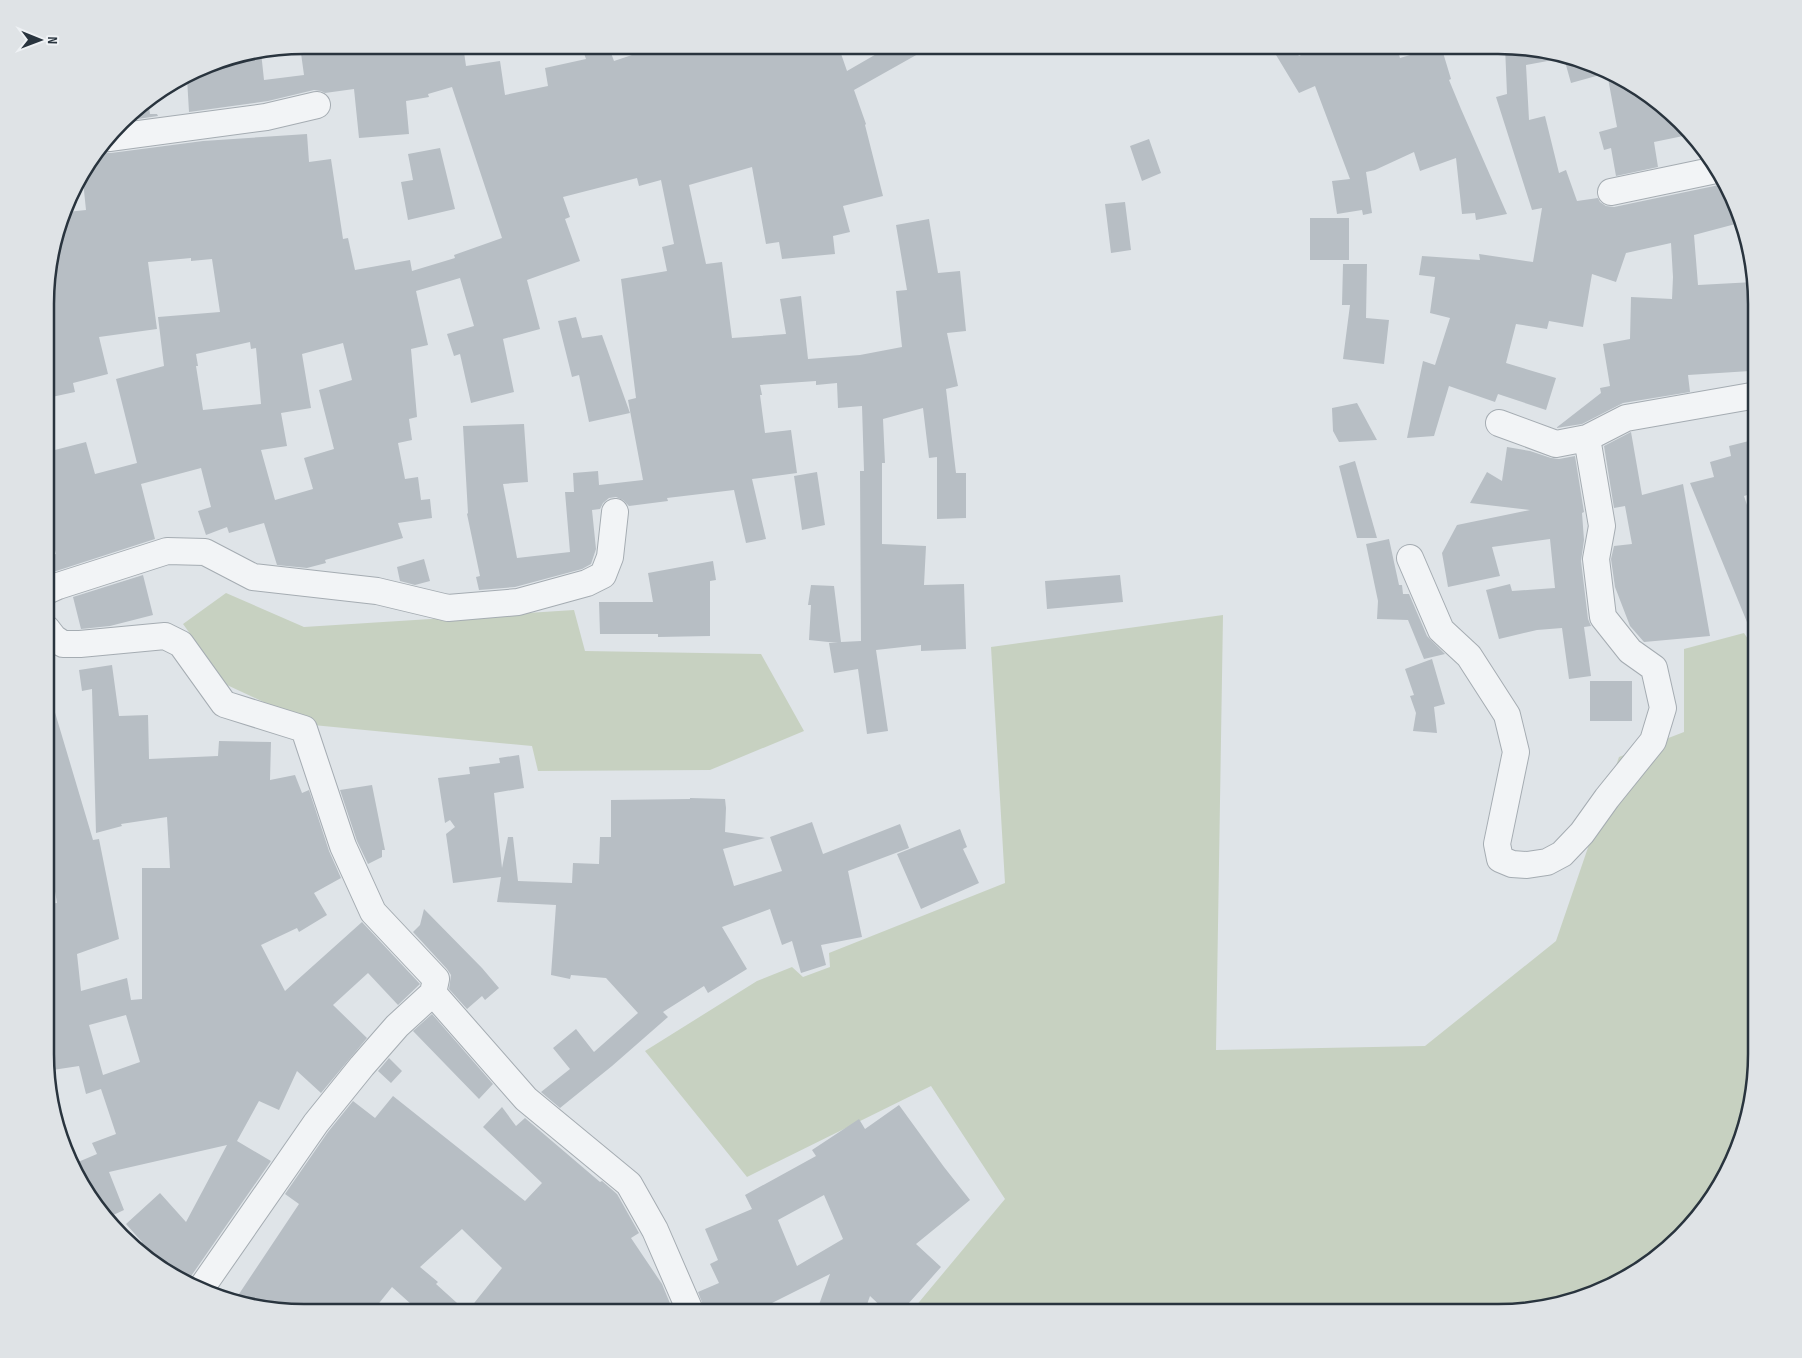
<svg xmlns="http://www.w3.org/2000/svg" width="1802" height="1358" font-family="'Sofia Sans Condensed',sans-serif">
  <rect width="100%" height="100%" fill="#dfe4e8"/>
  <path fill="#c7d1c1" d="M 226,593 L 304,627 L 574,610 L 585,651 L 761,654 L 804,731 L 710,770 L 538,771 L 532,746 L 313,725 L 227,685 L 183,624 Z
    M 1223,615 L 1216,1050 L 1425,1046 L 1556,941 L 1619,757 L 1684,732 L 1684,649 L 1744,633 L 1757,653 L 1756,1071 L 1737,1153 L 1693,1225 L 1612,1286 L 1549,1308 L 1498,1313 L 910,1313 L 1005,1199 L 931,1086 L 747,1177 L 645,1051 L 757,981 L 792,967 L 803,977 L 830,967 L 829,953 L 1005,883 L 991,647 Z"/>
  <path fill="#b7bec4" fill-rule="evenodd" d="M 463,45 L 466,66 L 500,61 L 505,95 L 548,86 L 545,68 L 586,59 L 581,45 L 608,45 L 614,61 L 662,45 L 838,45 L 847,71 L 892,45 L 934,45 L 854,90 L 866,124 L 865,125 L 883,196 L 843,206 L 850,232 L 833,236 L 835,254 L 782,259 L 779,242 L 766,244 L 752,167 L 689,185 L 706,264 L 722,262 L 732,338 L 786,334 L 780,299 L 801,296 L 808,359 L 860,355 L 902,347 L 896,291 L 907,290 L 896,225 L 929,219 L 938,273 L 960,271 L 966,331 L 947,333 L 958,386 L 946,389 L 956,473 L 966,473 L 966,518 L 937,519 L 937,457 L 929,458 L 923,408 L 883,419 L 885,463 L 882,463 L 882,544 L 926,546 L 924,585 L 964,584 L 966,649 L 921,651 L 921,645 L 876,650 L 888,731 L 867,734 L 858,669 L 834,673 L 829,643 L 838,643 L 809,640 L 811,605 L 808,605 L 811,585 L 834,586 L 841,642 L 861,641 L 860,471 L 864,471 L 862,406 L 838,408 L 837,383 L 816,385 L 816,381 L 760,385 L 762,395 L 760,395 L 765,433 L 791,430 L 797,473 L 752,479 L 766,539 L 746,543 L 734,490 L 667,498 L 668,501 L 629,506 L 623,500 L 616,497 L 609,498 L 603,503 L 600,509 L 592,510 L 596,549 L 591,564 L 582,569 L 515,587 L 479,590 L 476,577 L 480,576 L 467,514 L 468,513 L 463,426 L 524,424 L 528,482 L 503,484 L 517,558 L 570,552 L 565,492 L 574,492 L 573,473 L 598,471 L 599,485 L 643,480 L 628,400 L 636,398 L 621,279 L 667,271 L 662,247 L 674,244 L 661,180 L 639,186 L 637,178 L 563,197 L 570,217 L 565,219 L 580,261 L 527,280 L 540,329 L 503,339 L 514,392 L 471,403 L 460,354 L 454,356 L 447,334 L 474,326 L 460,278 L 416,291 L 428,345 L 411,349 L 417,417 L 409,419 L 412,440 L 398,443 L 405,479 L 418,477 L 421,500 L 430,499 L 432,518 L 398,523 L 403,538 L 325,560 L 326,563 L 307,568 L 277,565 L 264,523 L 229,533 L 227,527 L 206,535 L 198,511 L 211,507 L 201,468 L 141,484 L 155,539 L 50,573 L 47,557 L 56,554 L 47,517 L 47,452 L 86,442 L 95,474 L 137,463 L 116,379 L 164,366 L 158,317 L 220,312 L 212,259 L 191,261 L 191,258 L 148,262 L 157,329 L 99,337 L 108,374 L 73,383 L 75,392 L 47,398 L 47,270 L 67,212 L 86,210 L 82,171 L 100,150 L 104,152 L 111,153 L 203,141 L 307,134 L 309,162 L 331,159 L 343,239 L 348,238 L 355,270 L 410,260 L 412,271 L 455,258 L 454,255 L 502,238 L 452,87 L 428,94 L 429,97 L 406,101 L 409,134 L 359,138 L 354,89 L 325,93 L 321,91 L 314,90 L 268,101 L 189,112 L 187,78 L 220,59 L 261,52 L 264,80 L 304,75 L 300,46 L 304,45 ZM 250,342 L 251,349 L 256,348 L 261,404 L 203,410 L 196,366 L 198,366 L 196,354 ZM 343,343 L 352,380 L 319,390 L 334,449 L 304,458 L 313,489 L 275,500 L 261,450 L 287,446 L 281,413 L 311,408 L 302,354 Z
    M 1270,45 L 1291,45 L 1299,56 L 1322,45 L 1396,45 L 1400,58 L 1441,46 L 1451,79 L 1449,80 L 1461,109 L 1507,214 L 1476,220 L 1475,213 L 1462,214 L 1456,158 L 1420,171 L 1414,152 L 1375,170 L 1366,172 L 1372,213 L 1363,215 L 1362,210 L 1337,214 L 1332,181 L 1350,179 L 1315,86 L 1299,93 Z
    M 1505,46 L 1515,46 L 1597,65 L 1668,109 L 1688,135 L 1654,142 L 1658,167 L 1616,176 L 1611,148 L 1604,150 L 1599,132 L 1617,127 L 1607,73 L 1571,83 L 1564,58 L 1526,65 L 1529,120 L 1545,116 L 1559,173 L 1566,170 L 1577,201 L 1598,198 L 1600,202 L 1606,206 L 1614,207 L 1719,185 L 1725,182 L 1730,190 L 1743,222 L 1694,235 L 1698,285 L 1754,282 L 1757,304 L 1757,337 L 1748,338 L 1750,371 L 1688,375 L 1690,392 L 1623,403 L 1582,424 L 1556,428 L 1601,393 L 1600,388 L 1610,386 L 1603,344 L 1630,339 L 1631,297 L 1672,299 L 1673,277 L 1671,243 L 1626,253 L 1616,282 L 1592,274 L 1583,327 L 1549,321 L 1547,329 L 1516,324 L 1506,363 L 1556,378 L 1546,410 L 1498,394 L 1495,402 L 1449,386 L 1434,436 L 1407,438 L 1423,361 L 1435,365 L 1450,318 L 1430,313 L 1435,277 L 1419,275 L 1422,256 L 1480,260 L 1479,254 L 1533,262 L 1542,208 L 1532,210 L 1496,97 L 1507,94 Z
    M 148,100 L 150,114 L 157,114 L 158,116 L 124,121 L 133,109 Z
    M 1149,139 L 1161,173 L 1142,181 L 1130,146 Z
    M 440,148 L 455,209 L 408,220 L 401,182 L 413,180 L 408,154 Z
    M 1125,202 L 1131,250 L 1111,253 L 1105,204 Z
    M 1310,218 L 1349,218 L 1349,260 L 1310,260 Z
    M 1343,264 L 1367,264 L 1366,318 L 1389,320 L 1384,364 L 1343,359 L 1350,305 L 1342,305 Z
    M 576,317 L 582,338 L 602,335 L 630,413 L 589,422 L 579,375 L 572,377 L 558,321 Z
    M 1357,403 L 1377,440 L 1339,442 L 1333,431 L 1332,408 Z
    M 1631,432 L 1642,495 L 1683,484 L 1710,636 L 1644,642 L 1630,626 L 1615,587 L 1611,559 L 1614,546 L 1632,544 L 1625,506 L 1614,508 L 1604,446 Z
    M 1757,439 L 1757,492 L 1744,496 L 1757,535 L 1756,644 L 1690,483 L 1714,477 L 1710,462 L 1731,456 L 1729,446 Z
    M 1507,447 L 1530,451 L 1551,458 L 1559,459 L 1575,456 L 1584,512 L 1582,513 L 1584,540 L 1581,561 L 1588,619 L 1591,626 L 1584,627 L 1591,676 L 1569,679 L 1562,628 L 1537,630 L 1499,639 L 1486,590 L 1510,584 L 1512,591 L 1555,588 L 1550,539 L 1492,547 L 1500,576 L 1448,587 L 1442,553 L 1457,525 L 1530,510 L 1470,503 L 1487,472 L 1502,481 Z
    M 1355,461 L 1377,538 L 1357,538 L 1339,466 Z
    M 817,472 L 825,525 L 802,530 L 794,476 Z
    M 1389,539 L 1399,585 L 1402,585 L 1403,594 L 1409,594 L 1427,636 L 1445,654 L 1424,659 L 1408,620 L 1377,619 L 1378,601 L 1366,544 Z
    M 424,559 L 430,581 L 415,585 L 400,581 L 397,567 Z
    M 713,561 L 716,580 L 710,581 L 710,636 L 658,637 L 658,634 L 600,634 L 599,602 L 653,602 L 648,573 Z
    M 143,575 L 153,615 L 110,626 L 81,629 L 73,597 Z
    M 1120,575 L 1123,602 L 1047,609 L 1045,581 Z
    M 1432,659 L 1445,704 L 1434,707 L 1437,733 L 1413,731 L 1416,713 L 1410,696 L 1414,695 L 1405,669 Z
    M 112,665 L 119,716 L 148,715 L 149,759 L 218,756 L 219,741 L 271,742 L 270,780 L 295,775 L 302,793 L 309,790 L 329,851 L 341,878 L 314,893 L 327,915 L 299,932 L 297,928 L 261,945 L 285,991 L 362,922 L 420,984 L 398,1005 L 368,973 L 333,1005 L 367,1038 L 321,1093 L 297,1071 L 279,1110 L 259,1101 L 237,1141 L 271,1161 L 187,1282 L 135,1250 L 142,1242 L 126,1224 L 160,1193 L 186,1222 L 227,1145 L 109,1172 L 124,1210 L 109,1217 L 72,1169 L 71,1165 L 97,1154 L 92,1143 L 116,1134 L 101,1089 L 86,1094 L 79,1066 L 46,1071 L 46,904 L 57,903 L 48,850 L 46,850 L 46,700 L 51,699 L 93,840 L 99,839 L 119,939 L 77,954 L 81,991 L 127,978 L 131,1000 L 142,999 L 142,868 L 170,868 L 167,817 L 121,824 L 122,826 L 96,833 L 92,689 L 82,691 L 79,670 ZM 126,1015 L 140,1062 L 103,1075 L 89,1025 Z
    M 1590,681 L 1632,681 L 1632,721 L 1590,721 Z
    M 519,755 L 524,788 L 494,793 L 502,868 L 508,837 L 513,837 L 518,881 L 572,883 L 573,863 L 599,864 L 600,837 L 611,837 L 611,800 L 690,799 L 690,798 L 725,799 L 726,808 L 725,832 L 765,838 L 723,849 L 734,886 L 782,871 L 770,837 L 812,822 L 823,854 L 900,824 L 909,848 L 848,871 L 862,937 L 821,945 L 826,965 L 801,973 L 792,941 L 782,945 L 770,909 L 722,927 L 747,969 L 708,993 L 704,986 L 663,1012 L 668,1017 L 612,1066 L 560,1108 L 541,1092 L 570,1069 L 553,1048 L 576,1029 L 594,1052 L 638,1013 L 606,978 L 571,975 L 570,979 L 551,975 L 556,905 L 497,902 L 501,877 L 453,883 L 446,834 L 455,827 L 450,820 L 445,823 L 438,778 L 470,774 L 469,767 L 500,763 L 499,758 Z
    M 372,785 L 385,850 L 382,850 L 382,857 L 368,864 L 357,841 L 340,790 Z
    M 960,829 L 967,847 L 963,849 L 979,883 L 921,909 L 897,854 Z
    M 424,909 L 482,968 L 499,988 L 485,1000 L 482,996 L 467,1009 L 449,989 L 451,975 L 447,969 L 413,932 L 420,925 Z
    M 432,1014 L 493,1084 L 479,1099 L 413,1031 Z
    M 389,1058 L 402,1071 L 391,1083 L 378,1071 Z
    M 393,1096 L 525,1201 L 542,1183 L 483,1127 L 502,1107 L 516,1126 L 525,1118 L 600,1182 L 602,1181 L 617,1194 L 639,1233 L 631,1238 L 662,1284 L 674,1313 L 421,1313 L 392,1287 L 372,1312 L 287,1312 L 235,1300 L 299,1204 L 285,1194 L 328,1132 L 353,1101 L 375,1118 ZM 462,1229 L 502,1268 L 467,1312 L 436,1284 L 438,1282 L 420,1267 Z
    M 899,1105 L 944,1167 L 970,1200 L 916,1244 L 941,1267 L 900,1313 L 888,1313 L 870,1296 L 864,1313 L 816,1313 L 830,1274 L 772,1303 L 746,1313 L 706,1313 L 698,1292 L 719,1283 L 710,1264 L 718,1260 L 705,1229 L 752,1209 L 745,1195 L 816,1156 L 812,1150 L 859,1119 L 865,1129 ZM 824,1195 L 843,1239 L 797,1266 L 778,1220 Z"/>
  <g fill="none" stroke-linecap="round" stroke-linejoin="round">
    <g stroke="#a5acb2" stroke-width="28">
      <path id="minor" d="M 109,138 L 266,117 L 317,105
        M 1611,192 L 1716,170
        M 1499,423 L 1556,444 L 1587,438 L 1626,418 L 1757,395
        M 1410,558 L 1441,630 L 1469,656 L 1507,715 L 1516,752 L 1497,844 L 1500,859 L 1512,864 L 1527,865 L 1547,862 L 1562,854 L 1582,833 L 1607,798 L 1653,741 L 1663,708 L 1654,668 L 1630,651 L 1603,617 L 1596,559 L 1602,526 L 1587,438
        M 47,591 L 58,586 L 167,551 L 205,552 L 253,577 L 377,591 L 448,608 L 518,602 L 587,583 L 603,575 L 610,557 L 615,512
        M 47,629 L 54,638 L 63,644 L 80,644 L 165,636 L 181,644 L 224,704 L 304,729 L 343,846 L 373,912 L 436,979 L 433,993 L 526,1099 L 629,1184 L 655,1230 L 691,1313
        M 200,1290 L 316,1123 L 362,1066 L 397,1026 L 433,993"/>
    </g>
    <use href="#minor" stroke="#f2f4f6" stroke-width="26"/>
  </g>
  <path d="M0 0H1802V1358H0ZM304 54H1498A250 250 0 0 1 1748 304V1054A250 250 0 0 1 1498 1304H304A250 250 0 0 1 54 1054V304A250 250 0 0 1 304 54Z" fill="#dfe3e6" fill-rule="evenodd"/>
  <path fill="none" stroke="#29343e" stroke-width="2.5" d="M304 54H1498A250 250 0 0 1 1748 304V1054A250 250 0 0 1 1498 1304H304A250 250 0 0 1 54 1054V304A250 250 0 0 1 304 54Z"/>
  <g transform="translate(40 40) rotate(91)" stroke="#eff2f5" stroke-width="4" paint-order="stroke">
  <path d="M0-4L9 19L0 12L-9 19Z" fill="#29343e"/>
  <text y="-8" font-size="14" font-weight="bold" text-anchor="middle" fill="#29343e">N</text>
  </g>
</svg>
